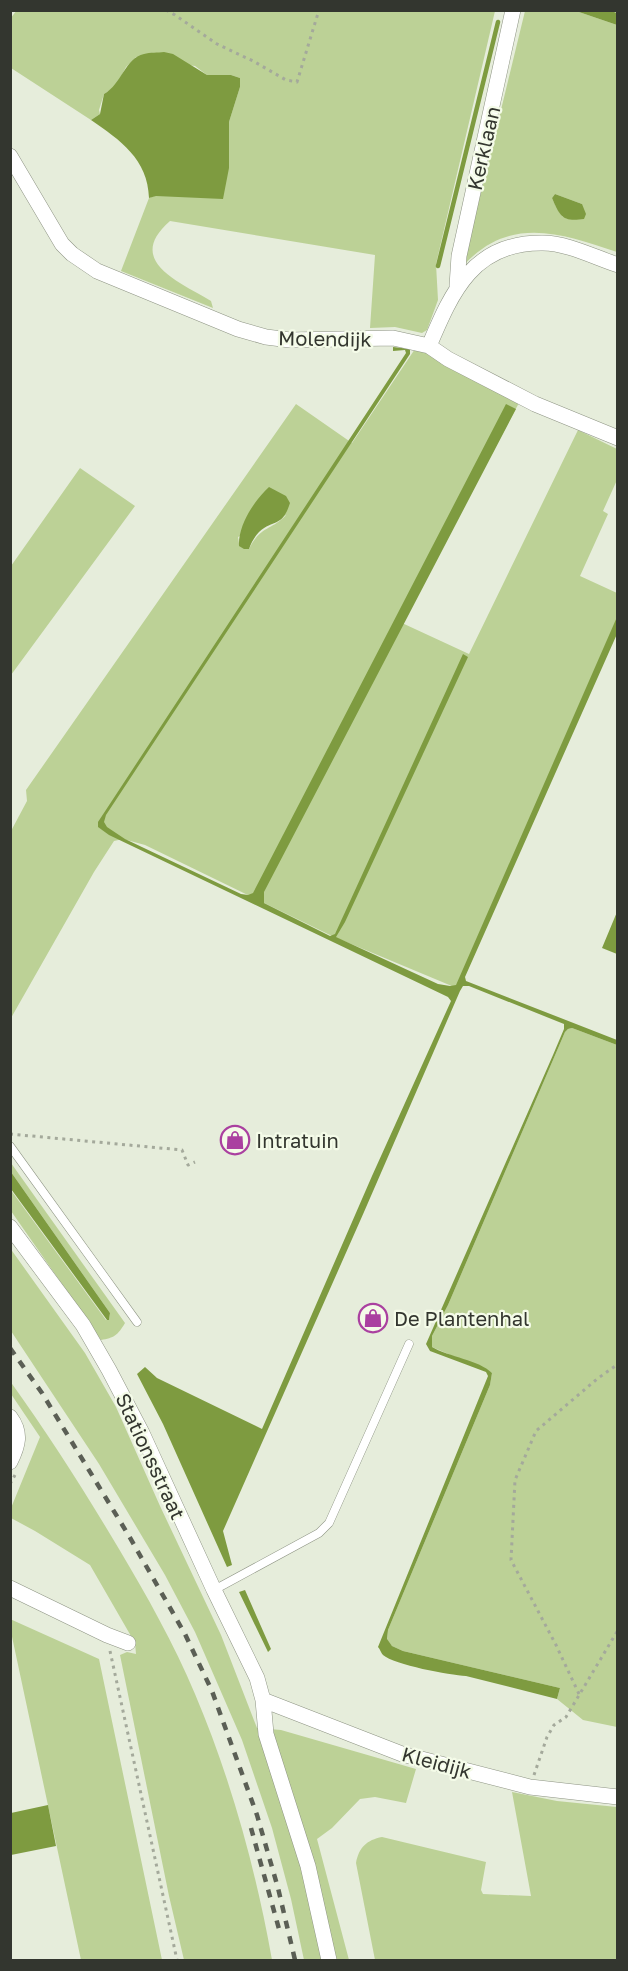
<svg xmlns="http://www.w3.org/2000/svg" width="628" height="1971" font-family="'Golos Text',sans-serif">
  <rect width="100%" height="100%" fill="#e6eddb"/>
  <path fill="#bcd196" fill-rule="evenodd" d="M 17,10 L 495,11 L 436,264 L 438,300 L 427,330 L 422,333 L 395,327 L 370,328 L 375,255 L 170,221 C 124,261 180,282 211,301 L 213,308 L 121,271 L 149,198 L 229,168 L 229,122 L 240,87 L 240,78 L 231,75 L 207,75 L 195,66 L 136,57 L 126,67 L 116,86 L 104,94 L 99,110 L 100,114 L 91,120 L 11,68 L 10,19 Z
    M 525,11 L 576,11 L 617,25 L 617,252 C 561,233 509,215 463,266 ZM 555,194 L 582,204 L 563,217 L 557,209 L 552,198 Z
    M 415,349 L 424,352 L 520,401 L 402,623 L 469,654 L 578,430 L 617,449 L 617,480 L 603,511 L 608,514 L 580,576 L 617,593 L 617,631 L 459,989 L 332,936 L 145,845 L 123,839 L 114,841 L 94,872 L 11,1018 L 11,831 L 27,801 L 26,790 L 296,404 L 352,443 ZM 286,515 C 271,531 261,525 249,549 L 239,543 L 238,537 Z
    M 80,468 L 135,506 L 11,675 L 11,566 Z
    M 572,1028 L 617,1045 L 617,1727 L 583,1720 L 557,1699 L 560,1688 L 403,1651 L 392,1646 L 387,1640 L 388,1630 L 490,1385 L 492,1373 L 432,1347 L 432,1336 L 448,1305 L 565,1032 L 568,1029 Z
    M 11,1163 L 125,1323 C 118,1335 114,1338 101,1340 L 11,1211 L 10,1189 L 106,1320 L 109,1320 L 110,1313 L 11,1172 Z
    M 10,1248 L 85,1353 L 116,1407 L 160,1506 L 221,1635 L 257,1728 L 281,1730 L 416,1769 L 406,1803 L 375,1797 L 360,1799 L 332,1828 L 317,1839 L 349,1960 L 304,1960 L 291,1899 L 272,1828 L 242,1740 L 195,1632 L 165,1575 L 99,1464 L 11,1331 Z
    M 10,1381 C 49,1435 85,1492 119,1549 C 147,1596 174,1644 195,1694 C 231,1779 256,1870 272,1960 L 184,1960 L 169,1896 L 120,1655 L 127,1652 L 136,1654 L 135,1643 L 90,1565 L 35,1531 L 11,1518 L 11,1508 L 40,1437 L 11,1394 Z
    M 10,1619 L 99,1659 L 162,1960 L 81,1960 L 11,1632 Z
    M 512,1792 L 557,1801 L 617,1807 L 617,1960 L 375,1960 L 356,1863 C 359,1847 367,1840 382,1837 L 486,1862 L 481,1890 L 483,1894 L 531,1896 Z"/>
  <path fill="#7e9b40" d="M 576,11 L 611,11 L 617,13 L 617,25 Z
    M 164,52 L 173,54 L 207,75 L 231,75 L 240,78 L 240,87 L 229,122 L 229,168 L 223,199 L 156,196 L 149,198 C 148,159 120,140 91,120 L 100,114 L 104,94 C 122,84 125,58 144,54 C 150,52 158,53 164,52 Z
    M 555,194 L 582,204 L 586,214 L 584,219 C 563,222 560,217 552,198 Z
    M 393,347 L 410,349 L 410,354 L 106,815 L 104,822 L 107,827 L 125,839 L 241,894 L 248,895 L 253,893 L 506,404 L 516,409 L 264,892 L 264,903 L 330,936 L 335,934 L 463,654 L 468,657 L 345,922 L 336,937 L 438,984 L 450,986 L 456,985 L 617,617 L 617,634 L 465,977 L 466,981 L 617,1040 L 617,1045 L 572,1028 L 568,1029 L 565,1032 L 448,1305 L 432,1336 L 432,1347 C 449,1357 479,1360 492,1373 L 490,1385 L 388,1630 L 387,1639 L 392,1646 L 403,1651 L 560,1688 L 557,1699 L 466,1676 C 450,1675 394,1665 383,1655 C 381,1653 380,1649 378,1647 L 488,1376 L 486,1372 L 430,1351 L 426,1344 L 553,1055 L 564,1029 L 564,1024 L 469,986 L 463,986 L 460,991 L 364,1212 L 223,1531 L 232,1565 L 227,1567 L 163,1424 L 137,1374 L 145,1367 L 157,1378 L 262,1429 L 372,1176 L 451,1001 L 448,997 L 109,835 L 98,827 L 98,822 L 406,353 L 405,350 L 393,351 Z
    M 269,487 L 286,496 L 290,503 C 282,528 275,518 259,532 C 255,536 251,543 249,549 L 244,549 L 239,546 C 238,525 254,501 269,487 Z
    M 617,912 L 617,954 L 602,948 Z
    M 11,1172 L 110,1313 L 109,1320 L 107,1320 L 11,1189 Z
    M 245,1590 L 271,1649 L 268,1652 L 239,1592 Z
    M 48,1805 L 56,1846 L 11,1855 L 11,1813 Z"/>
  <g fill="none" stroke-linecap="round" stroke-linejoin="round">
    <path stroke="#7e9b40" stroke-width="4.5" d="M 438,266 L 498,22"/>
    <g stroke="#8e9484" stroke-width="9">
      <path id="lane" d="M 10,1146 L 137,1322
        M 214,1590 L 319,1533 L 329,1523 L 409,1344"/>
    </g>
    <g stroke="#8e9484" stroke-width="16">
      <path id="street" d="M 10,156 L 62,244 L 72,254 L 97,271 L 238,329 L 266,337 L 290,340 L 393,338 L 429,346 L 448,359 L 535,404 L 618,438
        M 457,286 L 459,256 L 513,10
        M 429,346 C 452,292 473,242 543,243 C 567,243 594,257 618,265
        M 10,1227 L 83,1325 L 109,1370 L 142,1433 L 214,1590 L 257,1678 L 263,1700 L 266,1734 L 308,1866 L 329,1960
        M 10,1417 C 22,1433 18,1446 10,1462
        M 10,1588 L 107,1635 L 128,1643
        M 263,1700 L 402,1754 L 530,1787 L 618,1797"/>
    </g>
    <path stroke="#a4a99b" stroke-width="3" stroke-dasharray="3 4.5" stroke-linecap="butt" d="M 166,10 L 175,15 L 217,44 L 253,61 L 286,80 L 297,82 L 319,10
      M 10,1134 L 182,1150 L 188,1165 L 195,1162
      M 10,1484 L 15,1475
      M 110,1651 L 177,1960
      M 579,1694 L 556,1645 L 511,1560 L 515,1480 L 536,1431 L 597,1379 L 618,1364
      M 534,1775 L 547,1737 L 554,1725 L 566,1717 L 618,1630"/>
    <use href="#lane" stroke="#fff" stroke-width="8"/>
    <use href="#street" stroke="#fff" stroke-width="15"/>
    <path stroke="#5b5f55" stroke-width="4.5" stroke-dasharray="8 8" stroke-linecap="butt" d="M 10,1348 L 42,1393 L 129,1536 L 185,1634 L 212,1691 L 257,1815 L 278,1888 L 295,1960
      M 251,1828 L 279,1929"/>
  </g>
  <defs>
    <g id="shop-ring" transform="scale(1.5)"><circle r="9.5" fill="#f4fbe8" stroke="#aa40a0" stroke-width="1.5"/><path d="M-5-2.5h2.3a2.7 3.5 0 0 1 5.4 0H5L5.5 6h-11ZM-1.5-2.5h3a1.5 2.3 0 0 0-3 0Z" fill="#aa40a0"/></g>
  </defs>
  <g fill-rule="evenodd">
    <use href="#shop-ring" x="235" y="1140"/>
    <use href="#shop-ring" x="373" y="1318"/>
  </g>
  <g text-anchor="middle" dominant-baseline="central" stroke-width="4.5" stroke-linejoin="round" paint-order="stroke">
    <g font-size="20" fill="#33362f" stroke="#f4fbe8">
      <text transform="translate(483 148) rotate(-77)">Kerklaan</text>
      <text transform="translate(325 338) rotate(1)">Molendijk</text>
      <text transform="translate(151 1456) rotate(65)">Stationsstraat</text>
      <text transform="translate(437 1762) rotate(15)">Kleidijk</text>
    </g>
    <g font-size="20" fill="#33362f" stroke="#f4fbe8" text-anchor="start">
      <text x="256" y="1140">Intratuin</text>
      <text x="394" y="1318">De Plantenhal</text>
    </g>
  </g>
  <rect width="628" height="1971" fill="none" stroke="#33362f" stroke-width="24"/>
</svg>
